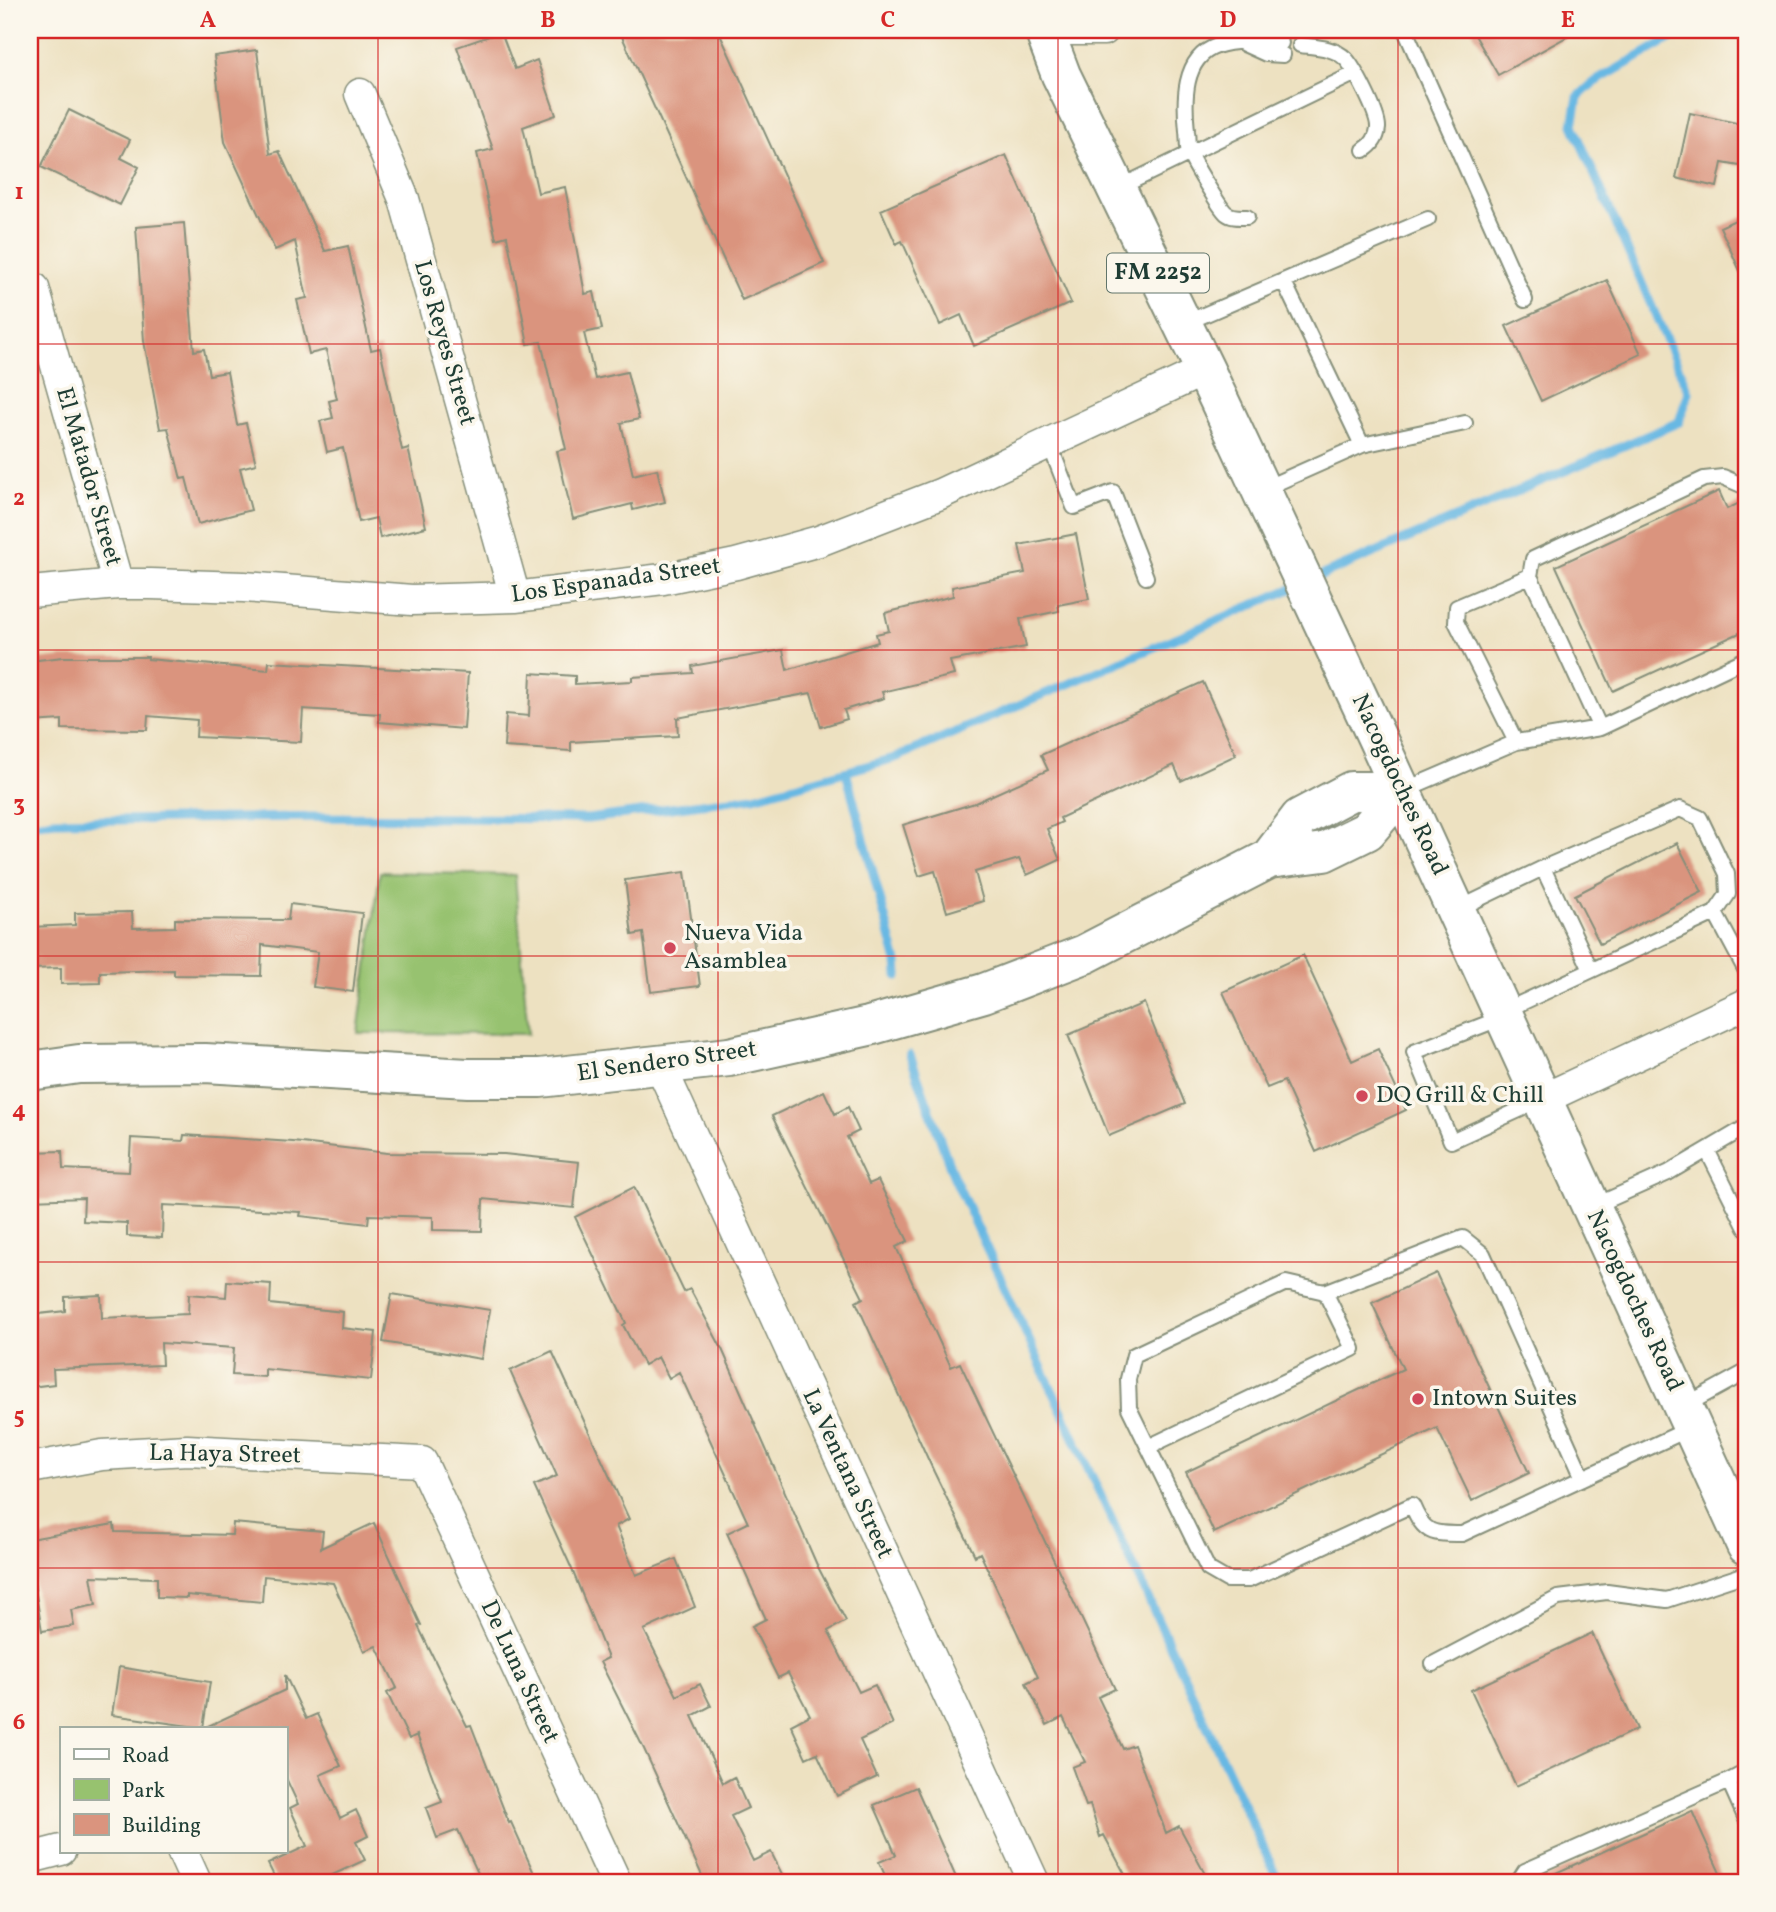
<svg xmlns="http://www.w3.org/2000/svg" width="1776" height="1912" font-family="Vollkorn,serif">
  <rect width="100%" height="100%" fill="#fbf7ec"/>
  <filter id="ink" filterUnits="userSpaceOnUse"><feTurbulence type="fractalNoise" baseFrequency=".0143" numOctaves="2"/><feDisplacementMap in="SourceGraphic" scale="14" xChannelSelector="R" yChannelSelector="G"/><feConvolveMatrix kernelMatrix="1 2 1 2 8 2 1 2 1" color-interpolation-filters="sRGB"/></filter>
  <filter id="wash" filterUnits="userSpaceOnUse"><feTurbulence type="fractalNoise" baseFrequency=".00686" numOctaves="4" result="noise"/><feDisplacementMap in="SourceGraphic" scale="28" xChannelSelector="R" yChannelSelector="G"/><feGaussianBlur stdDeviation="1.57" result="paint"/><feColorMatrix in="noise" values="0 0 0 0 0 0 0 0 0 0 0 0 0 0 0 0 0 1.4 0 .05"/><feComposite in="paint" operator="in"/></filter>
  <g filter="url(#wash)">
    <rect width="100%" height="100%" fill="#ede1c1"/>
    <path fill="#97c26f" stroke="#5b8052" stroke-width="2" d="M 380,872 L 515,875 L 528,1034 L 358,1033 Z"/>
    <g fill="none" stroke-linecap="round" stroke-linejoin="round">
      <path stroke="#68b8e3" stroke-width="9" d="M 1311,580 L 1679,422 L 1689,392 L 1573,125 L 1578,97 L 1593,83 L 1685,30
        M 846,772 L 897,962 L 898,976
        M 30,825 L 54,821 L 305,817 L 588,819 L 754,797 L 895,758 L 1295,587
        M 910,1055 L 953,1175 L 1279,1882"/>
    </g>
    <g id="blocks">
      <path fill="#da947e" d="M 619,30 L 718,30 L 824,263 L 742,300 Z
        M 1472,30 L 1579,30 L 1498,75 Z
        M 501,32 L 515,69 L 537,60 L 556,115 L 523,127 L 538,193 L 565,187 L 585,294 L 594,292 L 602,329 L 584,333 L 595,379 L 627,372 L 639,419 L 621,423 L 633,475 L 657,469 L 665,502 L 633,510 L 632,504 L 573,519 L 557,451 L 566,449 L 541,342 L 528,344 L 507,236 L 496,239 L 477,153 L 493,149 L 457,47 Z
        M 257,50 L 270,154 L 279,151 L 325,251 L 348,246 L 371,350 L 380,348 L 402,450 L 408,448 L 426,527 L 380,538 L 376,518 L 359,522 L 343,448 L 327,452 L 320,421 L 333,418 L 329,401 L 337,399 L 326,350 L 309,354 L 297,300 L 307,298 L 295,241 L 275,250 L 225,142 L 214,56 Z
        M 69,110 L 130,140 L 121,158 L 139,167 L 120,205 L 41,167 Z
        M 1690,113 L 1746,125 L 1746,138 L 1740,166 L 1722,163 L 1717,187 L 1676,178 Z
        M 1006,155 L 1071,303 L 974,346 L 961,315 L 940,325 L 902,241 L 896,244 L 881,210 Z
        M 1746,215 L 1746,284 L 1720,227 Z
        M 184,223 L 194,351 L 204,349 L 209,375 L 227,372 L 237,425 L 246,423 L 256,464 L 240,468 L 251,510 L 198,524 L 186,478 L 181,479 L 168,428 L 160,429 L 144,341 L 136,227 Z
        M 1607,280 L 1641,354 L 1541,401 L 1506,326 Z
        M 1719,491 L 1727,509 L 1746,500 L 1746,630 L 1613,691 L 1556,566 Z
        M 1076,534 L 1089,599 L 1058,605 L 1059,611 L 1020,619 L 1026,647 L 950,661 L 954,675 L 882,692 L 884,698 L 844,710 L 847,719 L 821,727 L 811,693 L 677,718 L 678,736 L 571,742 L 571,751 L 504,747 L 506,714 L 529,716 L 531,673 L 575,676 L 575,684 L 632,681 L 632,677 L 693,673 L 692,666 L 783,650 L 787,670 L 878,642 L 876,634 L 889,631 L 885,613 L 953,596 L 952,587 L 1025,573 L 1019,545 Z
        M 63,657 L 148,657 L 148,659 L 268,670 L 269,662 L 468,673 L 464,729 L 379,722 L 380,714 L 303,709 L 301,742 L 196,737 L 197,720 L 148,716 L 147,730 L 62,729 L 62,720 L 30,722 L 30,661 Z
        M 1203,682 L 1236,755 L 1181,781 L 1174,765 L 1060,818 L 1062,822 L 1047,829 L 1060,860 L 1027,875 L 1019,859 L 975,872 L 983,901 L 947,912 L 935,871 L 919,876 L 903,825 L 975,803 L 1048,770 L 1041,755 Z
        M 1677,843 L 1702,892 L 1600,944 L 1575,895 Z
        M 685,872 L 700,986 L 651,992 L 643,933 L 632,935 L 625,880 Z
        M 290,904 L 362,913 L 353,992 L 313,987 L 318,952 L 262,945 L 261,976 L 174,975 L 174,970 L 100,972 L 100,983 L 61,984 L 61,968 L 30,969 L 30,927 L 75,925 L 75,913 L 132,912 L 133,928 L 175,927 L 175,919 L 288,920 Z
        M 1303,955 L 1352,1061 L 1378,1049 L 1406,1110 L 1316,1152 L 1284,1081 L 1267,1088 L 1223,992 Z
        M 1144,1003 L 1185,1104 L 1109,1136 L 1068,1035 Z
        M 824,1091 L 835,1114 L 848,1107 L 859,1131 L 847,1137 L 869,1184 L 878,1180 L 908,1241 L 896,1247 L 951,1367 L 960,1363 L 1115,1689 L 1098,1697 L 1123,1749 L 1134,1745 L 1166,1833 L 1179,1826 L 1205,1874 L 1191,1882 L 1129,1882 L 1104,1835 L 1100,1837 L 1090,1805 L 1086,1806 L 1072,1767 L 1085,1762 L 1063,1717 L 1047,1725 L 1026,1683 L 1038,1677 L 980,1553 L 975,1556 L 934,1472 L 856,1302 L 863,1298 L 772,1116 Z
        M 184,1135 L 293,1142 L 387,1153 L 504,1154 L 579,1162 L 574,1208 L 483,1199 L 482,1231 L 433,1230 L 433,1217 L 369,1215 L 368,1224 L 300,1216 L 301,1212 L 163,1205 L 162,1238 L 127,1236 L 127,1223 L 83,1221 L 84,1198 L 30,1200 L 30,1152 L 62,1151 L 63,1169 L 129,1172 L 131,1138 L 183,1141 Z
        M 634,1187 L 684,1292 L 690,1289 L 722,1349 L 817,1565 L 846,1621 L 828,1631 L 859,1692 L 875,1685 L 893,1724 L 860,1740 L 877,1777 L 837,1796 L 817,1753 L 806,1758 L 791,1725 L 810,1715 L 788,1673 L 778,1678 L 752,1626 L 766,1619 L 727,1533 L 748,1523 L 679,1372 L 669,1378 L 658,1357 L 644,1365 L 623,1325 L 626,1323 L 575,1217 Z
        M 1436,1273 L 1529,1473 L 1472,1501 L 1437,1428 L 1214,1533 L 1186,1472 L 1403,1369 L 1372,1303 Z
        M 227,1281 L 271,1284 L 270,1304 L 343,1312 L 342,1328 L 376,1332 L 371,1380 L 265,1369 L 265,1377 L 232,1375 L 234,1348 L 161,1343 L 162,1365 L 53,1369 L 54,1384 L 30,1387 L 30,1315 L 65,1311 L 65,1297 L 101,1295 L 102,1318 L 188,1314 L 189,1294 L 226,1297 Z
        M 392,1294 L 490,1310 L 481,1359 L 383,1342 Z
        M 552,1351 L 629,1519 L 616,1526 L 636,1575 L 676,1559 L 695,1607 L 644,1630 L 677,1696 L 700,1684 L 711,1706 L 692,1716 L 723,1783 L 734,1777 L 748,1808 L 731,1816 L 753,1861 L 771,1852 L 786,1882 L 705,1882 L 644,1749 L 600,1662 L 608,1658 L 571,1567 L 534,1486 L 557,1476 L 510,1371 Z
        M 233,1523 L 323,1531 L 321,1548 L 374,1523 L 421,1625 L 418,1626 L 467,1726 L 471,1725 L 509,1823 L 511,1822 L 538,1882 L 482,1882 L 458,1830 L 437,1838 L 426,1808 L 442,1802 L 417,1735 L 409,1739 L 387,1693 L 397,1688 L 376,1646 L 364,1651 L 333,1583 L 264,1576 L 262,1602 L 187,1595 L 187,1598 L 157,1597 L 157,1578 L 91,1576 L 96,1605 L 71,1610 L 74,1626 L 42,1631 L 30,1558 L 30,1539 L 114,1524 L 115,1532 L 232,1535 Z
        M 1592,1633 L 1637,1729 L 1516,1786 L 1471,1690 Z
        M 119,1667 L 210,1682 L 203,1728 L 112,1715 Z
        M 285,1675 L 306,1719 L 317,1714 L 341,1766 L 320,1775 L 340,1818 L 356,1810 L 368,1836 L 356,1842 L 365,1860 L 317,1882 L 277,1882 L 268,1864 L 307,1846 L 290,1808 L 298,1804 L 285,1776 L 285,1728 L 204,1728 L 285,1690 Z
        M 916,1787 L 958,1882 L 888,1882 L 879,1862 L 896,1855 L 874,1805 Z
        M 1692,1811 L 1724,1882 L 1536,1882 Z"/>
    </g>
  </g>
  <g filter="url(#ink)">
    <use href="#blocks" fill-opacity="0" stroke="#868f7a" stroke-width="2"/>
    <g fill="none" stroke-linecap="round" stroke-linejoin="round">
      <g stroke="#868f7a" stroke-width="18">
        <path id="lane" d="M 1405,30 L 1525,300
          M 1244,44 L 1266,54 L 1283,55
          M 1300,45 C 1315,47 1334,47 1346,59 C 1355,69 1379,115 1378,128 C 1377,138 1372,145 1364,150
          M 1118,188 L 1354,74
          M 1247,217 C 1240,217 1232,218 1226,213 C 1220,208 1192,161 1189,153 C 1187,146 1188,138 1187,131 C 1184,102 1182,58 1217,46 C 1238,39 1260,42 1281,43
          M 1185,323 L 1428,219
          M 1049,443 L 1074,507 L 1113,492 L 1146,577
          M 1362,445 L 1465,423
          M 1263,489 L 1362,445 L 1284,282
          M 1530,576 L 1600,728
          M 1516,742 L 1600,728 L 1746,659
          M 1402,791 L 1516,742 L 1456,622 L 1457,607 L 1530,576 L 1533,559 L 1704,479 L 1723,477 L 1746,487
          M 1543,868 L 1591,970
          M 1458,909 L 1543,868 L 1680,809 L 1700,818 L 1727,874 L 1728,894 L 1715,913 L 1746,971
          M 1504,1011 L 1715,913
          M 1504,1017 L 1414,1052 L 1451,1141 L 1541,1100
          M 1707,1150 L 1746,1127
          M 1592,1207 L 1668,1173 L 1707,1150 L 1746,1228
          M 1684,1406 L 1746,1372
          M 1148,1447 L 1353,1349 L 1325,1292
          M 1583,1478 L 1483,1254 L 1463,1238 L 1325,1292 L 1286,1283 L 1134,1355 L 1128,1379 L 1129,1408 L 1208,1569 L 1227,1580 L 1249,1580 L 1412,1505 C 1424,1534 1432,1534 1462,1534 L 1691,1428
          M 1433,1664 L 1558,1598 L 1607,1592 L 1667,1600 L 1746,1574
          M 1746,1772 L 1729,1781 L 1746,1819
          M 1518,1882 L 1525,1871 L 1729,1781"/>
      </g>
      <g stroke="#868f7a" stroke-width="33">
        <path id="street" d="M 1068,30 L 1104,30
          M 360,94 L 404,199 L 515,597
          M 34,288 L 118,584
          M 30,592 L 118,584 L 151,584 L 244,587 L 412,600 L 515,597 L 663,579 L 736,564 L 819,541 L 940,494 L 1205,370
          M 660,1065 L 1034,1882
          M 1541,1100 L 1746,1004
          M 30,1468 L 102,1455 L 187,1450 L 422,1462 L 616,1882
          M 182,1851 L 196,1882
          M 30,1858 L 61,1850"/>
      </g>
      <g stroke="#868f7a" stroke-width="42">
        <path id="secondary" d="M 1269,859 L 1300,818 L 1351,791 L 1401,791
          M 30,1071 L 79,1064 L 205,1063 L 468,1078 L 540,1078 L 729,1057 L 869,1026 L 984,993 L 1085,954 L 1269,859 L 1324,852 L 1367,831 L 1401,791"/>
      </g>
      <g stroke="#868f7a" stroke-width="42">
        <path id="primary" d="M 1044,30 L 1061,75 L 1205,370 L 1377,738 L 1746,1545"/>
      </g>
      <use href="#lane" stroke="#fff" stroke-width="14"/>
      <use href="#street" stroke="#fff" stroke-width="30"/>
      <use href="#secondary" stroke="#fff" stroke-width="38"/>
      <use href="#primary" stroke="#fff" stroke-width="38"/>
    </g>
  </g>
  <path fill="none" stroke="#d62828" stroke-width="2" stroke-opacity="0.55" d="M 378,30 L 378,1882M 718,30 L 718,1882M 1058,30 L 1058,1882M 1398,30 L 1398,1882M 30,344 L 1746,344M 30,650 L 1746,650M 30,956 L 1746,956M 30,1262 L 1746,1262M 30,1568 L 1746,1568"/>
  <g fill="#d1495b" stroke="#fbf7ec" stroke-width="2.5">
    <circle cx="670" cy="948" r="7"/>
    <circle cx="1362" cy="1096" r="7"/>
    <circle cx="1418" cy="1399" r="7"/>
  </g>
  <g text-anchor="middle" dominant-baseline="central" stroke-width="7" stroke-linejoin="round" paint-order="stroke">
    <rect fill="#fbf7ec" stroke="#61756b" stroke-width="2" x="1107" y="253.5" width="102" height="39" rx="5"/>
    <g font-size="23" font-weight="bold" fill="#1f3d34">
      <text x="1158" y="273">FM 2252</text>
    </g>
    <g font-size="24" fill="#1f3d34" stroke="#fbf7ec">
      <text transform="translate(444 343) rotate(74)">Los Reyes Street</text>
      <text transform="translate(88 477) rotate(74)">El Matador Street</text>
      <text transform="translate(616 581) rotate(-8)">Los Espanada Street</text>
      <text transform="translate(1399 785) rotate(65)">Nacogdoches Road</text>
      <text transform="translate(667 1062) rotate(-8)">El Sendero Street</text>
      <text transform="translate(1634 1301) rotate(65)">Nacogdoches Road</text>
      <text transform="translate(225 1455) rotate(1)">La Haya Street</text>
      <text transform="translate(847 1474) rotate(65)">La Ventana Street</text>
      <text transform="translate(519 1672) rotate(65)">De Luna Street</text>
    </g>
    <g font-size="24" fill="#1f3d34" stroke="#fbf7ec" text-anchor="start">
      <text x="684" y="934">Nueva Vida<tspan x="684" dy="28">Asamblea</tspan></text>
      <text x="1376" y="1096">DQ Grill &amp; Chill</text>
      <text x="1432" y="1399">Intown Suites</text>
    </g>
  </g>
  <rect width="1776" height="1912" fill="none" stroke="#fbf7ec" stroke-width="77"/>
  <rect x="60" y="1727" width="228" height="126" fill="#fbf7ec" stroke="#a3ada2" stroke-width="2"/>
  <rect x="74" y="1749" width="35" height="10" fill="#ffffff" stroke="#a3ada2" stroke-width="2"/>
  <text x="122" y="1762" font-size="21" fill="#1f3d34">Road</text>
  <rect x="74" y="1779" width="35" height="21" fill="#97c26f" stroke="#a3ada2" stroke-width="2"/>
  <text x="122" y="1797" font-size="21" fill="#1f3d34">Park</text>
  <rect x="74" y="1814" width="35" height="21" fill="#da947e" stroke="#a3ada2" stroke-width="2"/>
  <text x="122" y="1832" font-size="21" fill="#1f3d34">Building</text>
  <rect x="38" y="38" width="1700" height="1836" fill="none" stroke="#d62828" stroke-width="2.5"/>
  <g font-size="23" text-anchor="middle" font-weight="bold" fill="#d62828">
    <text x="208" y="27">A</text>
    <text x="548" y="27">B</text>
    <text x="888" y="27">C</text>
    <text x="1228" y="27">D</text>
    <text x="1568" y="27">E</text>
    <text x="19" y="199">1</text>
    <text x="19" y="505">2</text>
    <text x="19" y="811">3</text>
    <text x="19" y="1117">4</text>
    <text x="19" y="1423">5</text>
    <text x="19" y="1729">6</text>
  </g>
</svg>
